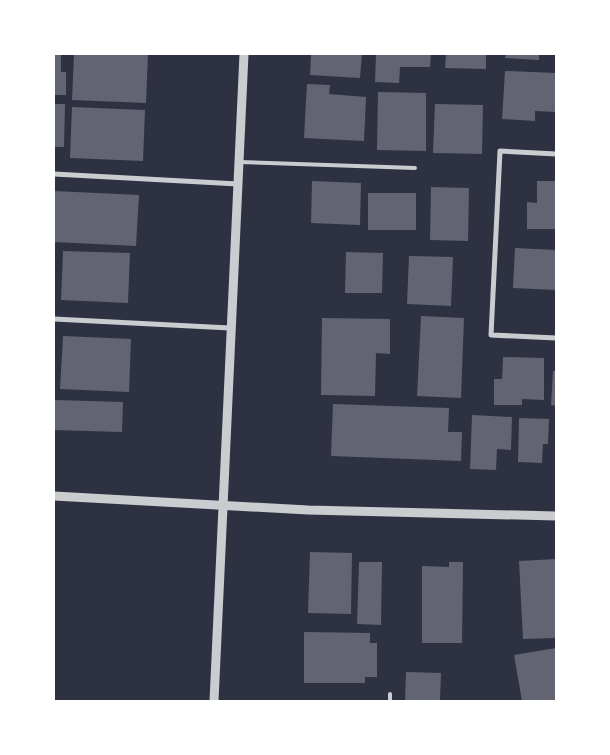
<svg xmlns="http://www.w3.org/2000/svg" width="610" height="755" font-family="Signika,sans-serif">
  <rect width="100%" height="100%" fill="#2d3142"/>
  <path fill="#626471" d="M 54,54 L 61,54 L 61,72 L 66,72 L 66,95 L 54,95 Z
    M 74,54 L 148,54 L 146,103 L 72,100 Z
    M 311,54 L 362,54 L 360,78 L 310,75 Z
    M 376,54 L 431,54 L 430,67 L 400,67 L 399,83 L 375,82 Z
    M 446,54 L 486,54 L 486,69 L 445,68 Z
    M 506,54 L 539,54 L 539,60 L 505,58 Z
    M 505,71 L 556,73 L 556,112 L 535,111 L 535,121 L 502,119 Z
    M 307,84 L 330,85 L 329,94 L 366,97 L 364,141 L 304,138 Z
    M 378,92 L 426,93 L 426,151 L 377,150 Z
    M 54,104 L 65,104 L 64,147 L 54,147 Z
    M 435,104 L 483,105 L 482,154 L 433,153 Z
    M 72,107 L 145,110 L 143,161 L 70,158 Z
    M 312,181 L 361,183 L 360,225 L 311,223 Z
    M 537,181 L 556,181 L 556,229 L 527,229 L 527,202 L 537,203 Z
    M 431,187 L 469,188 L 468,241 L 430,240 Z
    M 54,191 L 139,195 L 136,246 L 54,242 Z
    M 368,193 L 416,193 L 416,230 L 368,230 Z
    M 515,248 L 556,250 L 556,290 L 513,288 Z
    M 63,251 L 130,253 L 128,303 L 61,300 Z
    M 346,252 L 383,253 L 382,293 L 345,293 Z
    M 409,256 L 453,257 L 451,306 L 407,304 Z
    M 421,316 L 464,318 L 461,398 L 417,396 Z
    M 322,318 L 390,319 L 390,354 L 376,353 L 375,396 L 321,395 Z
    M 63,336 L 131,339 L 129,392 L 60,389 Z
    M 503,357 L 544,358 L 544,400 L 522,399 L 522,405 L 494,405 L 494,379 L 502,379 Z
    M 553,371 L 556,371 L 556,406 L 551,405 Z
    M 55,400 L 123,402 L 122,432 L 54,430 Z
    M 333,404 L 449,408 L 448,432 L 462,432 L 461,461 L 331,456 Z
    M 472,415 L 512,417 L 511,450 L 497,449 L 496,470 L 470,469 Z
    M 519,418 L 549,419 L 548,444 L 543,444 L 542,463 L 518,462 Z
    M 310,552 L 352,553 L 351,614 L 308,613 Z
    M 556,559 L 556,638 L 523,639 L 519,561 Z
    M 359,562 L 382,562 L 381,625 L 357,624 Z
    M 449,562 L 463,562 L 462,643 L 422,643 L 422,566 L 449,567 Z
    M 304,632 L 370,633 L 370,643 L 377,643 L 377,677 L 365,677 L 365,683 L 304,683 Z
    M 556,648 L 556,701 L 522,701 L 514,655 Z
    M 406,672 L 441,673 L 440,701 L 405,701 Z"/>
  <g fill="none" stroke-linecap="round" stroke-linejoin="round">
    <path stroke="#caccd0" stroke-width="4" d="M 238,162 L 415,168
      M 390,694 L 390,701"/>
    <path stroke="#caccd0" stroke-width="5" d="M 556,154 L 500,151 L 491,335 L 556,338
      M 54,174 L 238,184
      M 54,319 L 230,328"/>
    <path stroke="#caccd0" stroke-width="9" d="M 54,496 L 308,510 L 556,516
      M 214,701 L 244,54"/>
  </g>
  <rect width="610" height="755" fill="none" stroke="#ffffff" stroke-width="110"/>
</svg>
